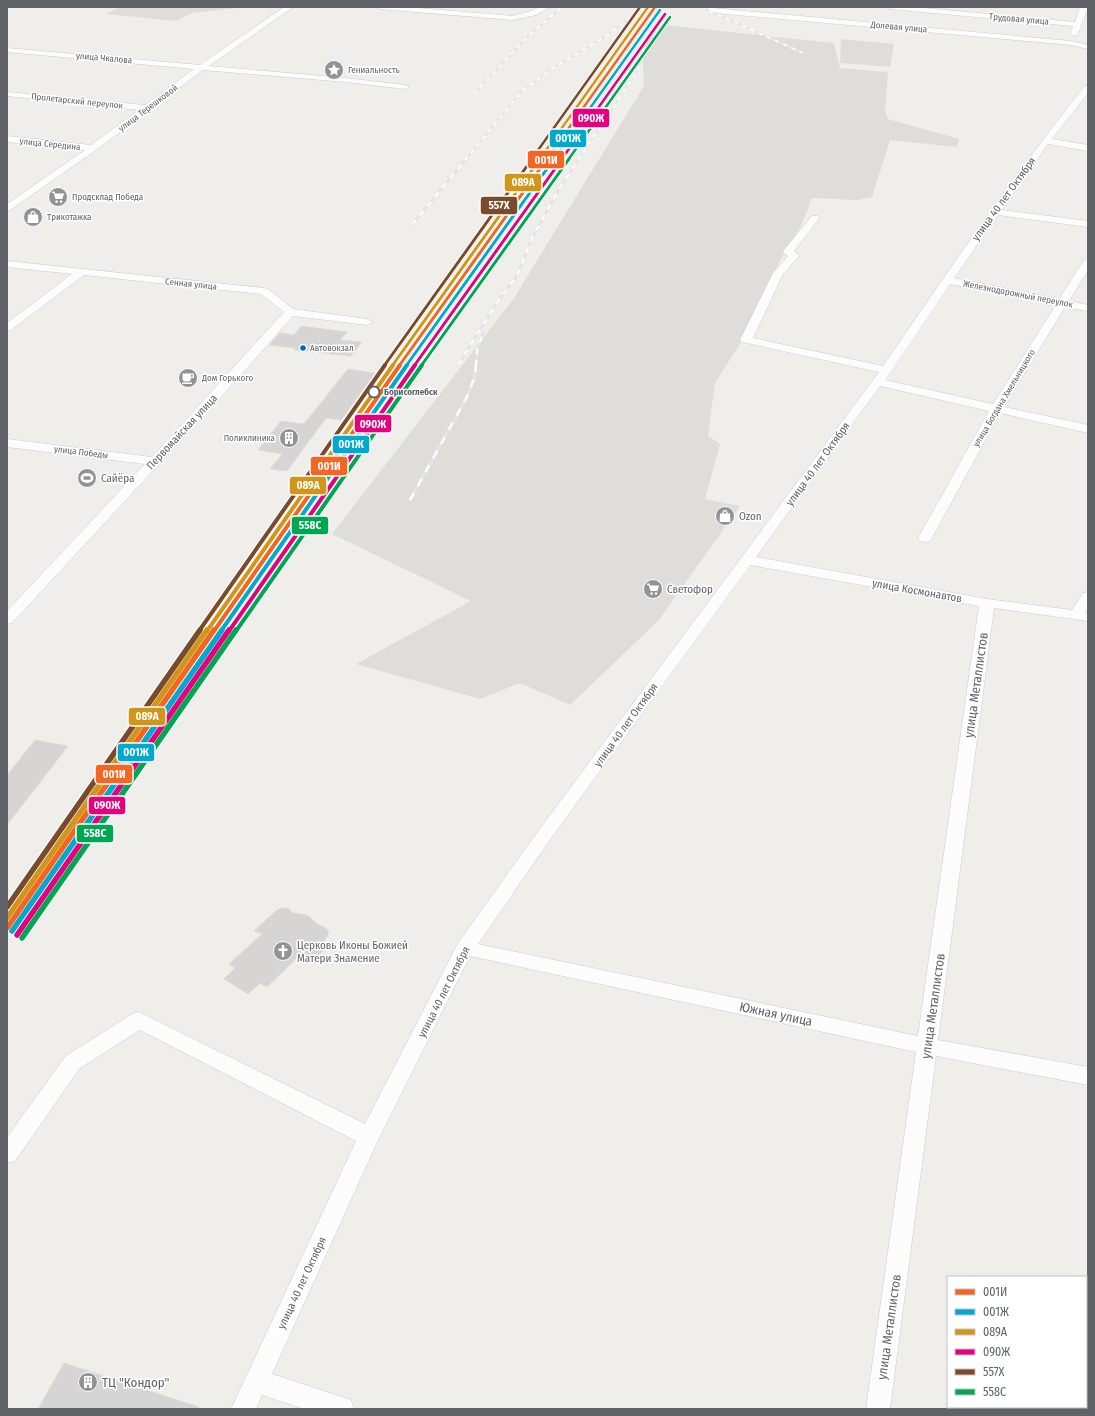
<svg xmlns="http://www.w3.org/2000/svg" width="1095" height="1416" font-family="'Fira Sans Condensed',sans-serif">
  <rect width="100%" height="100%" fill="#efeeea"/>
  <path fill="#dfddda" d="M 119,7 L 247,7 L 192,13 L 176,21 L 106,14 Z
    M 664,25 L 834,43 L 840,68 L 888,72 L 885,111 L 888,119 L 959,139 L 957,147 L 890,140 L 872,197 L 856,200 L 812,198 L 801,226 L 783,255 L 741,342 L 715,383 L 708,436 L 720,444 L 705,499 L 740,506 L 658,621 L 570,705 L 520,683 L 480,699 L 356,664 L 471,601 L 332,534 L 514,298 L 644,86 L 642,47 Z
    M 841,39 L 894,44 L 890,67 L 840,63 Z"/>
  <path fill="#d6d5d3" stroke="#deddd9" d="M 301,326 L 347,332 L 340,340 L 362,342 L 351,356 L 294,350 L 295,348 L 269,345 L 280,333 L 294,335 Z
    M 348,369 L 375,373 L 341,420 L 326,418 L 287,471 L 270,469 L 282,454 L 258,450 L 281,421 L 304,424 Z
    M 35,740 L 68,746 L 7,825 L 7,775 Z
    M 283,908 L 288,908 L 293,913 L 306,915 L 310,917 L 317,924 L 326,928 L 329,933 L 321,947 L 325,949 L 315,959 L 302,953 L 267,987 L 260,983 L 248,994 L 224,979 L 235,968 L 229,964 L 262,934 L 254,931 L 278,909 Z
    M 64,1363 L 199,1407 L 198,1409 L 38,1409 Z"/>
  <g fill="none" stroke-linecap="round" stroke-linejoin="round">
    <g stroke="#cbcccc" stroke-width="1">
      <path id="minor" d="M 284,7 L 293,7 L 209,66 L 346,78 L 405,85 L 409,87 L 405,89 L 346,82 L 203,70 L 96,150 L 10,210 L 7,211 L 7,204 L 85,150 L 7,142 L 7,136 L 91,145 L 139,110 L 7,96 L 7,92 L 145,105 L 194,69 L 7,52 L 7,48 L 200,65 Z
        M 376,7 L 406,7 L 512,16 L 531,11 L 540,7 L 550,7 L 536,15 L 512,20 L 380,9 Z
        M 702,7 L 1071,41 L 1088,45 L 1088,49 L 1071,45 L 715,13 Z
        M 886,7 L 913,7 L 1075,22 L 1080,7 L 1088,7 L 1078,34 L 1074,36 L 1070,34 L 1073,26 L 890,9 Z
        M 1085,86 L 1088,86 L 1088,93 L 1052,139 L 1088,145 L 1088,151 L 1048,144 L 1002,210 L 1088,221 L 1088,227 L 998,215 L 954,278 L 1059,299 L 1084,260 L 1088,259 L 1088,270 L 1069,301 L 1088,305 L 1088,311 L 1065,307 L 1004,407 L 1088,425 L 1088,433 L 1000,413 L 932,538 L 930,541 L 925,542 L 920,541 L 918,538 L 989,411 L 880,386 L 756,557 L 987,599 L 1072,610 L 1083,593 L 1088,592 L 1088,608 L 1085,612 L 1088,613 L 1088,621 L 994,608 L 938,1040 L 1088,1067 L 1088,1085 L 936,1056 L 890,1409 L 866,1409 L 916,1052 L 470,956 L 378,1140 L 272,1374 L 351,1400 L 354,1409 L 304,1409 L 262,1395 L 256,1409 L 231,1409 L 356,1141 L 140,1030 L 80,1068 L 15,1161 L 7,1163 L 7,1137 L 66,1056 L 132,1014 L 139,1012 L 365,1124 L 458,943 L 542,826 L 879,372 L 742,342 L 740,340 L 773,273 L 788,256 L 783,252 L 784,250 L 812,216 L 818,216 L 820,218 L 818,220 L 794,251 L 799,256 L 783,274 L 753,338 L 883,366 C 948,271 1013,176 1085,86 ZM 950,284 L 1056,305 L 993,404 L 885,380 ZM 750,565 L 979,606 L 918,1036 L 478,944 L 554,834 Z
        M 7,261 L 264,288 L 268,289 L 293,309 L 367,319 L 373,322 L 367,325 L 293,316 L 221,397 L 12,623 L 7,624 L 7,611 L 145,464 L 7,447 L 7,439 L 152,457 L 284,312 L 261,294 L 84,275 L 11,330 L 7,331 L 7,323 L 72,274 L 7,267 Z"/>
    </g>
    <use href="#minor" fill="#fdfcfc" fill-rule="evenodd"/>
    <g stroke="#e4e4e4" stroke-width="2">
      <path id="rail-far2" d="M 701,7 L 803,53
        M 474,94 L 527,37 L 562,7
        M 465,160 L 522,91 L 550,70 L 609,34 L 636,13
        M 578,160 L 638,70 L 649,27"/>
    </g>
    <g stroke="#e4e4e4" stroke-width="3">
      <path id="rail-far1" d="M 412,225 L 466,159
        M 458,365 L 496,304 L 517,276 L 532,238 L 559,189 L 579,159
        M 476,366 L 477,350 L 484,331"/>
    </g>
    <g stroke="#e4e4e4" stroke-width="3.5">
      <path id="rail" d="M 410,500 L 467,397 L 475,376 L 476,365"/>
    </g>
    <use href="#rail-far2" stroke="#fff" stroke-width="1.5" stroke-dasharray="4.5" stroke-linecap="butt"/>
    <use href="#rail-far1" stroke="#fff" stroke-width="2" stroke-dasharray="6" stroke-linecap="butt"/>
    <use href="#rail" stroke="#fff" stroke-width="2.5" stroke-dasharray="8" stroke-linecap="butt"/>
    <g stroke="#fff" stroke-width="4">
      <path id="rail-1-far3" d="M 546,160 L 655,7"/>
    </g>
    <g stroke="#fff" stroke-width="5">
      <path id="rail-1-far2" d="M 399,366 L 547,159"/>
    </g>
    <g stroke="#fff" stroke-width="6">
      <path id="rail-1-far1" d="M 214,631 L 400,365"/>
    </g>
    <g stroke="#fff" stroke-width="8">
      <path id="rail-1" d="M 7,928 L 214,630"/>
    </g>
    <g stroke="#fff" stroke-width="4">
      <path id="rail-2-far3" d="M 553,160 L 660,10"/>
    </g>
    <g stroke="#fff" stroke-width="5">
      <path id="rail-2-far2" d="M 406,366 L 554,159"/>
    </g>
    <g stroke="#fff" stroke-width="6">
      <path id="rail-2-far1" d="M 221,631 L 407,365"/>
    </g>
    <g stroke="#fff" stroke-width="8">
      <path id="rail-2" d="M 12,931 L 222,630"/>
    </g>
    <g stroke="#fff" stroke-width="4">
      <path id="rail-3-far3" d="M 539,160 L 648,7"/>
    </g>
    <g stroke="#fff" stroke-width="5">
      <path id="rail-3-far2" d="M 392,366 L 540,159"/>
    </g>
    <g stroke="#fff" stroke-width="6">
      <path id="rail-3-far1" d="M 207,631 L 393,365"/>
    </g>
    <g stroke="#fff" stroke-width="8">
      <path id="rail-3" d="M 7,918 L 207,630"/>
    </g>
    <g stroke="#fff" stroke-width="4">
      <path id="rail-4-far3" d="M 561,160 L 665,14"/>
    </g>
    <g stroke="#fff" stroke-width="5">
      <path id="rail-4-far2" d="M 414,366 L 562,159"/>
    </g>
    <g stroke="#fff" stroke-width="6">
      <path id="rail-4-far1" d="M 229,631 L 415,365"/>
    </g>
    <g stroke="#fff" stroke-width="8">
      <path id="rail-4" d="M 17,935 L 229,630"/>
    </g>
    <g stroke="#fff" stroke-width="4">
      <path id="rail-5-far3" d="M 531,160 L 640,7"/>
    </g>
    <g stroke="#fff" stroke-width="5">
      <path id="rail-5-far2" d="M 384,366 L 532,159"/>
    </g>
    <g stroke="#fff" stroke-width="6">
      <path id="rail-5-far1" d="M 199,631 L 385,365"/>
    </g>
    <g stroke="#fff" stroke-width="8">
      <path id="rail-5" d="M 7,907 L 200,630"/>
    </g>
    <g stroke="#fff" stroke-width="4">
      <path id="rail-6-far3" d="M 568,160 L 670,17"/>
    </g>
    <g stroke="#fff" stroke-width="5">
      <path id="rail-6-far2" d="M 421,366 L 569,159"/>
    </g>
    <g stroke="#fff" stroke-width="6">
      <path id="rail-6-far1" d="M 236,631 L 422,365"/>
    </g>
    <g stroke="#fff" stroke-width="8">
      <path id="rail-6" d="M 22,938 L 236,630"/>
    </g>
    <use href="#rail-1-far3" stroke="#f26522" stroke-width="2.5"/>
    <use href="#rail-1-far2" stroke="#f26522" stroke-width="3"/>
    <use href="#rail-1-far1" stroke="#f26522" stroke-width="4"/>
    <use href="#rail-1" stroke="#f26522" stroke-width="5.5"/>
    <use href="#rail-2-far3" stroke="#00a9ce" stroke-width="2.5"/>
    <use href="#rail-2-far2" stroke="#00a9ce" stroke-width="3"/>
    <use href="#rail-2-far1" stroke="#00a9ce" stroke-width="4"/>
    <use href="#rail-2" stroke="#00a9ce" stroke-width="5.5"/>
    <use href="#rail-3-far3" stroke="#d1951a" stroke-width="2.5"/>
    <use href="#rail-3-far2" stroke="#d1951a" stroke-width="3"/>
    <use href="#rail-3-far1" stroke="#d1951a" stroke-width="4"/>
    <use href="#rail-3" stroke="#d1951a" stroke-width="5.5"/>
    <use href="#rail-4-far3" stroke="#e5007d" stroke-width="2.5"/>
    <use href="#rail-4-far2" stroke="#e5007d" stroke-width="3"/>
    <use href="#rail-4-far1" stroke="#e5007d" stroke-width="4"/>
    <use href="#rail-4" stroke="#e5007d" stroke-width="5.5"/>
    <use href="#rail-5-far3" stroke="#7a4b2a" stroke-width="2.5"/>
    <use href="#rail-5-far2" stroke="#7a4b2a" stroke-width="3"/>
    <use href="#rail-5-far1" stroke="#7a4b2a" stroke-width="4"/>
    <use href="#rail-5" stroke="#7a4b2a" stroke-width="5.5"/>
    <use href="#rail-6-far3" stroke="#00a651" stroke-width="2.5"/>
    <use href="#rail-6-far2" stroke="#00a651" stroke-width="3"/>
    <use href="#rail-6-far1" stroke="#00a651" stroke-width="4"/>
    <use href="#rail-6" stroke="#00a651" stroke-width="5.5"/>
  </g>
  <defs>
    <g id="sight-disc" transform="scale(1)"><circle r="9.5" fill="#919496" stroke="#fff"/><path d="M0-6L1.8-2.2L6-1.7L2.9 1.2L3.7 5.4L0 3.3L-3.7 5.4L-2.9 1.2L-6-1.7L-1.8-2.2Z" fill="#fff"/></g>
    <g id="supermarket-disc" transform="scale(1)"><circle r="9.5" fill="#919496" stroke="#fff"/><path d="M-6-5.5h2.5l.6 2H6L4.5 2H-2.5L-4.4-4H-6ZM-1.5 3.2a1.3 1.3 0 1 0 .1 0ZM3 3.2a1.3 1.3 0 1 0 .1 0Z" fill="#fff"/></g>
    <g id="shop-disc" transform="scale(1)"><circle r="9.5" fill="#919496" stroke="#fff"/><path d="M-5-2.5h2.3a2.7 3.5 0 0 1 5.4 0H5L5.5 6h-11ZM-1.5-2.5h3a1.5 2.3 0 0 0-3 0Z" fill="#fff"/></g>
    <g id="cafe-disc" transform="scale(1)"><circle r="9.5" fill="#919496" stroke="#fff"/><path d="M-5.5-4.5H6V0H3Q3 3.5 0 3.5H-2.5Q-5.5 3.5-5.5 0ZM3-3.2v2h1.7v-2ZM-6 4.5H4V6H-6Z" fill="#fff"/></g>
    <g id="building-disc" transform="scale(1)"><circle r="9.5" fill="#919496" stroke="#fff"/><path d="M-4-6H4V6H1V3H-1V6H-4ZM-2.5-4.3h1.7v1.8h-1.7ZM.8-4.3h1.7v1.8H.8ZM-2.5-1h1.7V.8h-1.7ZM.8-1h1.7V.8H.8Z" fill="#fff"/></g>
    <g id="stadium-disc" transform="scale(1)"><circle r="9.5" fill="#919496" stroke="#fff"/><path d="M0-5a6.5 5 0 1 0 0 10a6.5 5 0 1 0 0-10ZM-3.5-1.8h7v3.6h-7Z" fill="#fff"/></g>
    <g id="church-disc" transform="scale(1)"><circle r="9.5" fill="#919496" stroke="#fff"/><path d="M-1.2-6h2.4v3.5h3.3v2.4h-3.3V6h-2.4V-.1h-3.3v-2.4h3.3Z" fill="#fff"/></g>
  </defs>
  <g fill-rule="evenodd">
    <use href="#sight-disc" x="334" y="70"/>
    <use href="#supermarket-disc" x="58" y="197"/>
    <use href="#shop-disc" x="33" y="217"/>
    <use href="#cafe-disc" x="188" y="378"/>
    <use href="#building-disc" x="289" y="438"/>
    <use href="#stadium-disc" x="87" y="478"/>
    <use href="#shop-disc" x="725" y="516"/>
    <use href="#supermarket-disc" x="653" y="589"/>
    <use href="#church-disc" x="283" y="951"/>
    <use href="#building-disc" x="88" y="1382"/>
  </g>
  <circle fill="#0065bd" stroke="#fff" stroke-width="1.5" cx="303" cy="348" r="3.5"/>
  <circle fill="#fff" stroke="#5f6368" stroke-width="2" cx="374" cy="392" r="5.5"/>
  <g text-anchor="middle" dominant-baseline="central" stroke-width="3" stroke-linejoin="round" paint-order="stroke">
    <g font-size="9" fill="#5f6368" stroke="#fff">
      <text transform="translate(1019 19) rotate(5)">Трудовая улица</text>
      <text transform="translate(899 27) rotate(5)">Долевая улица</text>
      <text transform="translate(104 58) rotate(5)">улица Чкалова</text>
      <text transform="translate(77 101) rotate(6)">Пролетарский переулок</text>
      <text transform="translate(148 108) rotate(-37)">улица Терешковой</text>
      <text transform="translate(50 144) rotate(6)">улица Середина</text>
      <text transform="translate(191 284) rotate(6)">Сенная улица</text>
      <text transform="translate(1018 294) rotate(11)">Железнодорожный переулок</text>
      <text transform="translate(1004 398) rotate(-59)">улица Богдана Хмельницкого</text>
      <text transform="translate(81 452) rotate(7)">улица Победы</text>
    </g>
    <g font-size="9" fill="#5f6368" stroke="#fff" text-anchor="start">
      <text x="348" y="70">Гениальность</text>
      <text x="72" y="197">Продсклад Победа</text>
      <text x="47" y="217">Трикотажка</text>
      <text x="202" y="378">Дом Горького</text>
      <text x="275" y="438" text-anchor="end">Поликлиника</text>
    </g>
    <g font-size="9" fill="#5f6368" stroke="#fff" text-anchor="start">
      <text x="310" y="348">Автовокзал</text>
    </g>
    <g font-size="9" font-weight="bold" fill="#5f6368" stroke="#fff" text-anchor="start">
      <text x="384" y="392">Борисоглебск</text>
    </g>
    <g font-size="11" fill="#5f6368" stroke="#fff">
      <text transform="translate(1004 199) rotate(-54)">улица 40 лет Октября</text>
      <text transform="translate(182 432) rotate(-47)">Первомайская улица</text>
      <text transform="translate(818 464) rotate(-54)">улица 40 лет Октября</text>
      <text transform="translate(917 591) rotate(10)">улица Космонавтов</text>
      <text transform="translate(626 725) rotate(-54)">улица 40 лет Октября</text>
      <text transform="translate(444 992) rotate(-63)">улица 40 лет Октября</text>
      <text transform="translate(302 1283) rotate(-65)">улица 40 лет Октября</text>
    </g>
    <g font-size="11" fill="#5f6368" stroke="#fff" text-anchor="start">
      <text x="101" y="478">Сайёра</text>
      <text x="739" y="516">Ozon</text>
      <text x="667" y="589">Светофор</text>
      <text x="297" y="945">Церковь Иконы Божией<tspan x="297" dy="13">Матери Знамение</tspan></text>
    </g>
    <g font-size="13" fill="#5f6368" stroke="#fff">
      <text transform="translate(976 685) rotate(-82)">улица Металлистов</text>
      <text transform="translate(933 1006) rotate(-82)">улица Металлистов</text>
      <text transform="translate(776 1014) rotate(12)">Южная улица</text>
      <text transform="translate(889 1327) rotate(-82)">улица Металлистов</text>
    </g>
    <g font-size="13" fill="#5f6368" stroke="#fff" text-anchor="start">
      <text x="102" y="1382">ТЦ "Кондор"</text>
    </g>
  </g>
  <g stroke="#fff" stroke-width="1.5">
    <rect x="572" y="108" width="38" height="20" rx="4" fill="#e5007d"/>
    <rect x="549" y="129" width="38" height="19" rx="4" fill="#00a9ce"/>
    <rect x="527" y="150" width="38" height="19" rx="4" fill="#f26522"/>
    <rect x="504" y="173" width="38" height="19" rx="4" fill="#d1951a"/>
    <rect x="480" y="196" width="38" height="19" rx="4" fill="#7a4b2a"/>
    <rect x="354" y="414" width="38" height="19" rx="4" fill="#e5007d"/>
    <rect x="332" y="435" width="38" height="19" rx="4" fill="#00a9ce"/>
    <rect x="310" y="456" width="38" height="20" rx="4" fill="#f26522"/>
    <rect x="289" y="476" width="38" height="19" rx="4" fill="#d1951a"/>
    <rect x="291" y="516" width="38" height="19" rx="4" fill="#00a651"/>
    <rect x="128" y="707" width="38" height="19" rx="4" fill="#d1951a"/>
    <rect x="117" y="743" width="38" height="19" rx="4" fill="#00a9ce"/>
    <rect x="95" y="764" width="38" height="20" rx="4" fill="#f26522"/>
    <rect x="88" y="796" width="38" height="19" rx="4" fill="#e5007d"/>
    <rect x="76" y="824" width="38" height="19" rx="4" fill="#00a651"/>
  </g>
  <g font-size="11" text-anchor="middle" font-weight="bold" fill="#fff">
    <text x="591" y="122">090Ж</text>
    <text x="568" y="142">001Ж</text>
    <text x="546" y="164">001И</text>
    <text x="523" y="186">089А</text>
    <text x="499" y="209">557Х</text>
    <text x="373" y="428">090Ж</text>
    <text x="351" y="448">001Ж</text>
    <text x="329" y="470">001И</text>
    <text x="308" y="489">089А</text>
    <text x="310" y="529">558С</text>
    <text x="147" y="720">089А</text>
    <text x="136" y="756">001Ж</text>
    <text x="114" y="778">001И</text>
    <text x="107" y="809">090Ж</text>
    <text x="95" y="837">558С</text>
  </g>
  <rect width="1095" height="1416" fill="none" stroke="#5f6368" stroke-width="16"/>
  <rect x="947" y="1276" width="140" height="132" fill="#ffffff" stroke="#bfc1c3"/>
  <rect x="955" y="1289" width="20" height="6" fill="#f26522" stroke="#bfc1c3"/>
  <text x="983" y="1296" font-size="12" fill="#5f6368">001И</text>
  <rect x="955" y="1309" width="20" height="6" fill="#00a9ce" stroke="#bfc1c3"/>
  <text x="983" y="1316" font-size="12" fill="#5f6368">001Ж</text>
  <rect x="955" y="1329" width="20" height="6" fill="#d1951a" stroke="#bfc1c3"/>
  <text x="983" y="1336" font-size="12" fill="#5f6368">089А</text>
  <rect x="955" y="1349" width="20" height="6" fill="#e5007d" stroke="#bfc1c3"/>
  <text x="983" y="1356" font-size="12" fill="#5f6368">090Ж</text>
  <rect x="955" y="1369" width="20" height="6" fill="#7a4b2a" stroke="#bfc1c3"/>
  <text x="983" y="1376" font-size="12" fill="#5f6368">557Х</text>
  <rect x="955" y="1389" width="20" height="6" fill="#00a651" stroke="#bfc1c3"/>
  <text x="983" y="1396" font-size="12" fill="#5f6368">558С</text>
</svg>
